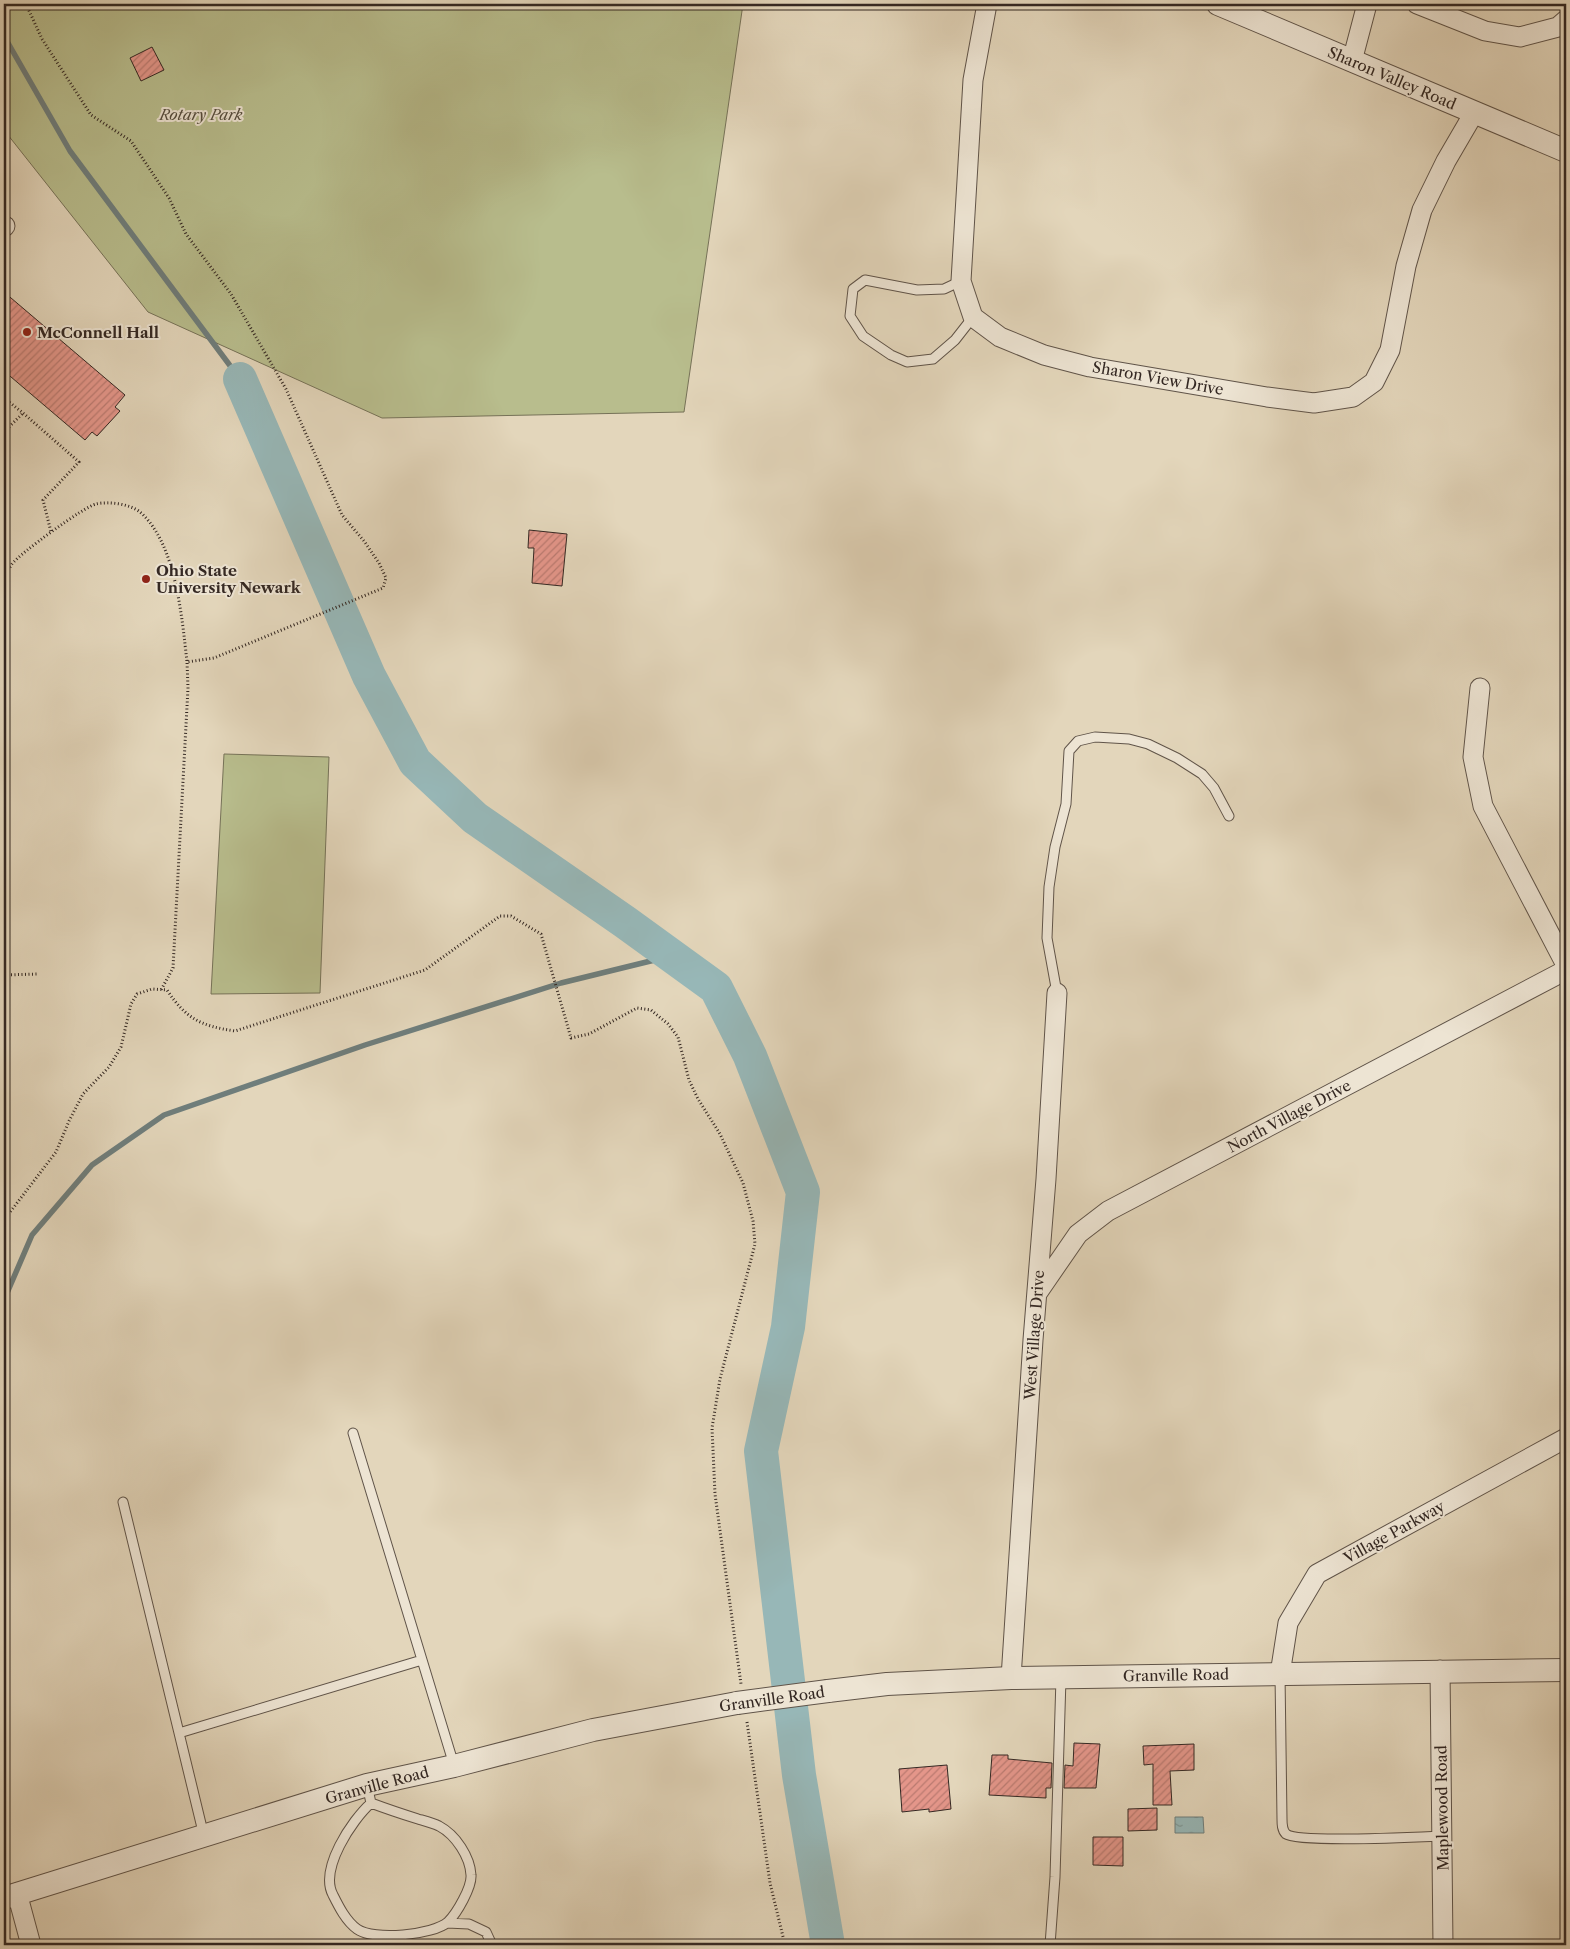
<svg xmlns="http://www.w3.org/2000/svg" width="1570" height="1949" font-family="'Libre Caslon Text',serif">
  <defs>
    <pattern id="water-ripples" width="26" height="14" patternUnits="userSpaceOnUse" patternTransform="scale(1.25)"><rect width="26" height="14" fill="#97b7b7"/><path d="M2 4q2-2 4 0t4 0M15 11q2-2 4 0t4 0" fill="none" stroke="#7c9594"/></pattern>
    <pattern id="building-hatch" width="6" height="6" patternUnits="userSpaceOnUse" patternTransform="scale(1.25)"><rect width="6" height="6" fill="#e4968a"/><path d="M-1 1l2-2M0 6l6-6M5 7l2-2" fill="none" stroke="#ba7a70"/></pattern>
  </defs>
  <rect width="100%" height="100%" fill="#e3d6bb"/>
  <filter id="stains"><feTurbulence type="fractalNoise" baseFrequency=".004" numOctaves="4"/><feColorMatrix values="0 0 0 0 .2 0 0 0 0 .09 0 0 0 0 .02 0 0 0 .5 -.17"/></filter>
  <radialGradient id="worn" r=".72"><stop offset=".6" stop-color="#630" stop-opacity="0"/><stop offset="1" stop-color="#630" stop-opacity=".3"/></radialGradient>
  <path fill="#b8bd8d" stroke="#767258" d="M 4,4 L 743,4 L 684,412 L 382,418 L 148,312 L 4,130 Z
    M 224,754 L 329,757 L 320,993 L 211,994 Z"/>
  <path fill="url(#water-ripples)" stroke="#6f7e7c" d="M 1175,1817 L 1203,1817 L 1204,1833 L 1175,1833 Z"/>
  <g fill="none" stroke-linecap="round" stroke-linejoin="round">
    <path stroke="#6f7e7c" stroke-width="5.5" d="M 4,36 L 70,151 L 240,379
      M 4,1300 L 32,1235 L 92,1165 L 164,1115 L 365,1045 L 561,983 L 671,956"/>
    <path stroke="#97b7b7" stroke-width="34" d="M 240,379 L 369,676 L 415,762 L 475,818 L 625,922 L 716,988 L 750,1056 L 803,1192 L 788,1327 L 761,1451 L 799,1775 L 828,1945"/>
  </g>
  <path fill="url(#building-hatch)" stroke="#342823" d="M 152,47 L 164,70 L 141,81 L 130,58 Z
    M 4,292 L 125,395 L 115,407 L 120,411 L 97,436 L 92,432 L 85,440 L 4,371 Z
    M 529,530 L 567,534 L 562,586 L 532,583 L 534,548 L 528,548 Z
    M 1074,1743 L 1100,1744 L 1096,1788 L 1064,1788 L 1065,1765 L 1073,1766 Z
    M 1194,1744 L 1194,1770 L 1170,1771 L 1172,1805 L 1153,1805 L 1153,1764 L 1144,1765 L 1143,1746 Z
    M 992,1755 L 1008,1755 L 1008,1759 L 1052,1763 L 1051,1788 L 1046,1788 L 1046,1798 L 989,1795 Z
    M 947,1765 L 951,1809 L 929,1812 L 929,1809 L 902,1812 L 899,1769 Z
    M 1157,1808 L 1157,1830 L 1128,1831 L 1128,1809 Z
    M 1093,1837 L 1123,1837 L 1123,1866 L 1093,1865 Z"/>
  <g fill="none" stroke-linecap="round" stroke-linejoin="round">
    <g stroke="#605449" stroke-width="11">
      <path id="service" d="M 961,281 L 944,289 L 917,290 L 865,280 L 853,289 L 850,316 L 863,336 L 891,355 L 907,362 L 933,359 L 955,340 L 973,317
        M 1057,993 L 1047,938 L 1049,887 L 1055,847 L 1066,804 L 1069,751 L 1078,741 L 1095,737 L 1129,739 L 1148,744 L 1177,758 L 1202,774 L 1214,788 L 1229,816
        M 353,1433 L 454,1765
        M 123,1502 L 204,1836
        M 1280,1674 L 1282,1819 C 1282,1824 1282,1830 1286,1834 C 1298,1843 1419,1837 1442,1836
        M 179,1733 L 422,1660
        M 367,1785 L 371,1803 C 387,1809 402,1814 418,1819 C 425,1821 433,1823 439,1826 C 456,1835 470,1857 471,1875 C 472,1887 457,1913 448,1922 C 433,1935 374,1941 357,1929 C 346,1921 339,1907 333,1895 C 319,1869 352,1820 371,1803
        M 447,1923 L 469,1924 L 486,1932 L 492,1945
        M 1050,1945 L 1055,1877 L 1061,1678"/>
    </g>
    <g stroke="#605449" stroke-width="21">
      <path id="minor" d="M 987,4 L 973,80 L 961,281 L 973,317 L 1000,337 L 1044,355 L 1090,367 L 1267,397 L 1314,403 L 1353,397 L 1374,382 L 1390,350 L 1406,266 L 1422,210 L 1446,161 L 1474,113
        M 1417,4 L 1485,31 L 1520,37 L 1558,27 L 1566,20
        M 1352,61 L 1367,4
        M 4,227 L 5,226
        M 1480,688 L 1473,757 L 1483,806 L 1566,965
        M 1038,1292 L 1078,1234 L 1108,1211 L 1566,970
        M 1440,1670 L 1443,1945
        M 1280,1674 L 1288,1623 L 1317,1574 L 1566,1438
        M 1011,1678 L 1033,1340 L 1046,1179 L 1057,993
        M 17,1893 L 31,1945"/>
    </g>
    <g stroke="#605449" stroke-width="24">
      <path id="tertiary" d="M 1218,4 L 1566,151
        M 828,1691 L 887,1684 L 1011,1678 L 1566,1670
        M 4,1898 L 367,1785 L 454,1766 L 593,1730 L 737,1703"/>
    </g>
    <path stroke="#342823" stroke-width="3" stroke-dasharray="1 2.5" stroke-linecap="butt" d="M 26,4 L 42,39 L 91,115 L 131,141 L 169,198 L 186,234 L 231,294 L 286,389 L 342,515 L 364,541 L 379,563 L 386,578 L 383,588 L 214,658 L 187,662 L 188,688 L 173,968 L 161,990
      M 4,398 L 23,413 L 79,462 L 43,500 L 51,532
      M 4,432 L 23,413
      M 4,605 C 5,592 4,574 12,564 C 19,554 85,506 96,504 C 108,501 130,504 140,512 C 176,543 182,618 187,662
      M 4,975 L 38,974
      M 4,1220 L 56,1152 L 69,1121 L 83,1094 L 109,1067 L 121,1047 L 131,1004 L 137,994 L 152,989 L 167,990 C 186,1019 201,1026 235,1031 L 425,970 L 500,916 L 511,916 L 541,934 L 571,1038 L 589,1034 L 637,1008 L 651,1010 L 668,1024 L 678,1037 L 689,1080 L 698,1099 L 720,1134 L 743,1183 L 753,1221 L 755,1244 L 720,1379 L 712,1428 L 715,1494 L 741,1684
      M 747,1722 L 770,1883 L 785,1945"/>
    <use href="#service" stroke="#ede4d3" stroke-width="9"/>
    <use href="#minor" stroke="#ede4d3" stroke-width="19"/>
    <use href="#tertiary" stroke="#ede4d3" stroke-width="22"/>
    <g stroke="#605449" stroke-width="24" stroke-linecap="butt">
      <path id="tertiary-bridge" d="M 737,1703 L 828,1691"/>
    </g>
    <use href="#tertiary-bridge" stroke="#ede4d3" stroke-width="22"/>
  </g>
  <g fill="#8f2418" stroke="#ede4d3" stroke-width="2">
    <circle cx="27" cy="332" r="5"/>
    <circle cx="146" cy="579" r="5"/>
  </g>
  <g text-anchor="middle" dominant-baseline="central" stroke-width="4" stroke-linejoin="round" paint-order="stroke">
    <g font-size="15" fill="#342823" stroke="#ede4d3">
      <text transform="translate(1392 78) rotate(23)">Sharon Valley Road</text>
      <text transform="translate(1158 378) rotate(10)">Sharon View Drive</text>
      <text transform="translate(1289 1116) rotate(-28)">North Village Drive</text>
      <text transform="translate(1034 1335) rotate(-86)">West Village Drive</text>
      <text transform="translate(1394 1532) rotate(-29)">Village Parkway</text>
      <text transform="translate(1176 1675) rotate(-1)">Granville Road</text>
      <text transform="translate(772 1699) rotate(-8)">Granville Road</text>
      <text transform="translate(377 1785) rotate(-15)">Granville Road</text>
      <text transform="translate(1442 1808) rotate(-91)">Maplewood Road</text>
    </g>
    <g font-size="15" font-style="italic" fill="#554d3e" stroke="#ede4d3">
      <text x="201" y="114">Rotary Park</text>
    </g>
    <g font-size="15" font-weight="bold" fill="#342823" stroke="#ede4d3" text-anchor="start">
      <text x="37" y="332">McConnell Hall</text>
      <text x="156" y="570">Ohio State<tspan x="156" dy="17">University Newark</tspan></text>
    </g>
  </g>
  <rect width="1570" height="1949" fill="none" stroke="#e3d6bb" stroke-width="20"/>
  <rect x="5" y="5" width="1560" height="1939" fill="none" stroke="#342823" stroke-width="2.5"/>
  <rect x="10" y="10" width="1550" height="1929" fill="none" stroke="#342823"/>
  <rect width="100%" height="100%" filter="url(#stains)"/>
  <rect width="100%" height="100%" fill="url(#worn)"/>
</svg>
